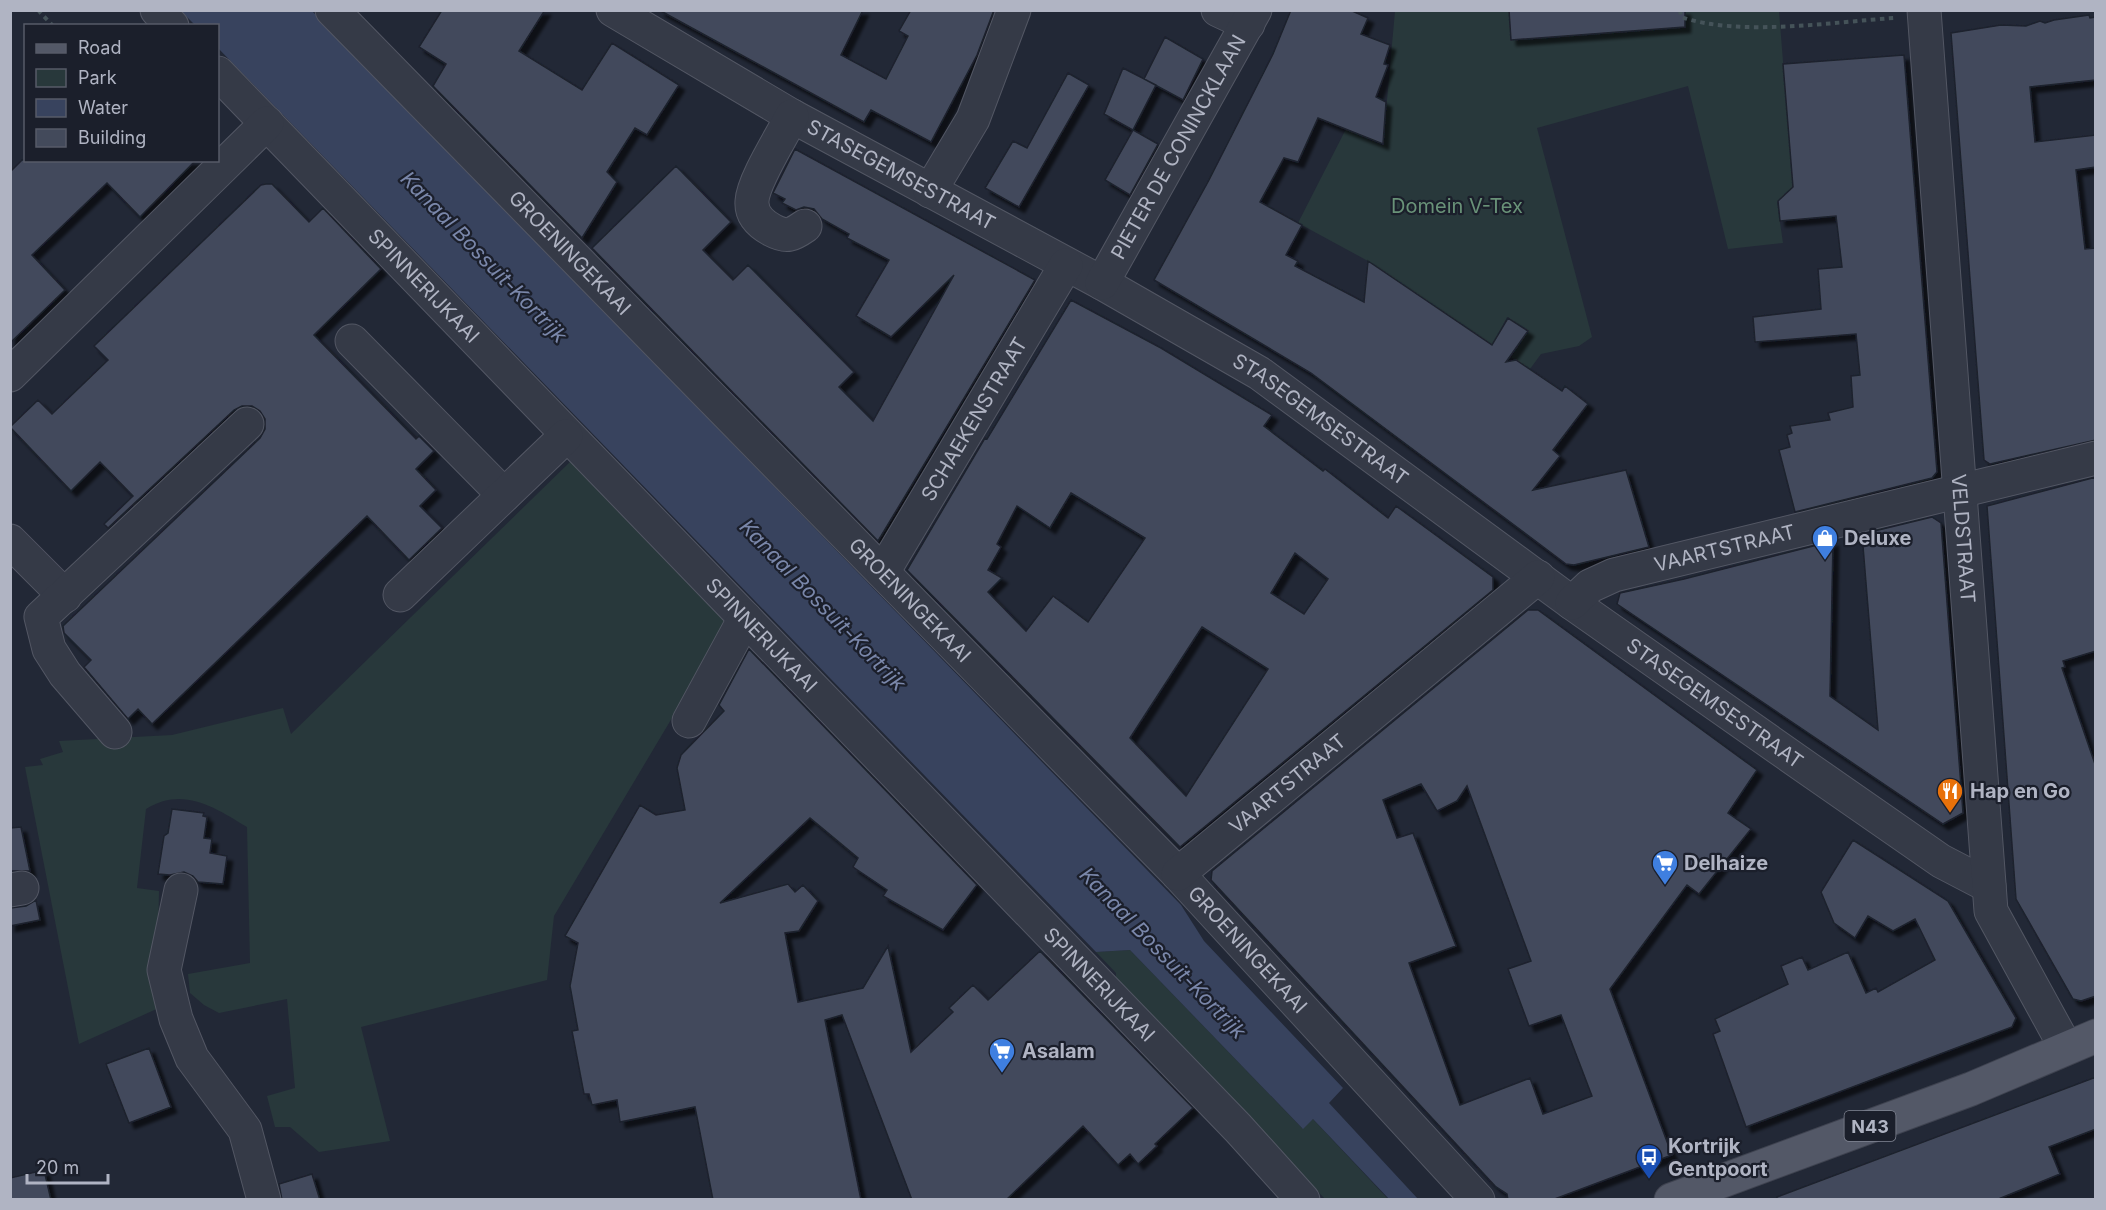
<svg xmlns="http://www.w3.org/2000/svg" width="2106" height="1210" font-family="Inter,sans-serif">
  <defs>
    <filter id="shadow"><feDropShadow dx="5.5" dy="5.5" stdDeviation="1.5" flood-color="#0009"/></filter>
  </defs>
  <rect width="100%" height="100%" fill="#222836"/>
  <path fill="#28383b" d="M 1395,11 L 1779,11 L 1793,187 L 1777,202 L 1783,243 L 1728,249 L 1688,86 L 1537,128 L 1592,337 L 1579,346 L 1541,354 L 1530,369 L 1511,357 L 1528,331 L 1507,317 L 1493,345 L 1368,261 L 1298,223 L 1346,129 L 1383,145 Z
    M 572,460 L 731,619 L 554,916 L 547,980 L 361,1027 L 390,1141 L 319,1152 L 290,1127 L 275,1127 L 267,1096 L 295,1088 L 287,999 L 219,1013 L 204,1005 L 190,993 L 188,974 L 250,963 L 247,827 C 214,807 183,786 146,809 L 137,888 L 159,891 L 157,983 L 161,1007 L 79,1044 L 25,767 L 43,765 L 40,759 L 63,752 L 59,741 L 172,735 L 283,708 L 291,734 Z
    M 1130,950 L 1302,1128 L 1313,1119 L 1388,1199 L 1325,1199 L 1116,979 L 1116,973 L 1096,952 Z"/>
  <path fill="#38435e" d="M 181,11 L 312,11 L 1181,905 L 1204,941 L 1343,1088 L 1329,1103 L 1418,1199 L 1389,1199 L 1313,1119 L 1303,1129 L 1130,950 L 1096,952 L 218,48 L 218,26 L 195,25 Z"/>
  <path fill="#434a5b" stroke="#1d212d" stroke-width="1.5" fill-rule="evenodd" filter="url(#shadow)" d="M 442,10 L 545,10 L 519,51 L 582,90 L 612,43 L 679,85 L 647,135 L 635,128 L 607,172 L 617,182 L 582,238 L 433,86 L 446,64 L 419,47 Z
    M 659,10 L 863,10 L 841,55 L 886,79 L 908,36 L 899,31 L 911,10 L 994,10 L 977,55 L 931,142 L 871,110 L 864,122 Z
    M 1291,10 L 1350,10 L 1368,18 L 1361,34 L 1390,45 L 1384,64 L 1388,65 L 1376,97 L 1386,102 L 1383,144 L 1318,118 L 1298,162 L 1284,158 L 1260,202 L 1302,225 L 1286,255 L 1298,261 L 1295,266 L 1364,302 L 1368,261 L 1492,345 L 1508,318 L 1528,331 L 1506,362 L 1516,360 L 1562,391 L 1565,386 L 1588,404 L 1553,450 L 1560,456 L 1533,490 L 1626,470 L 1649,547 L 1574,565 L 1566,564 L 1311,373 L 1154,280 L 1209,180 L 1273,54 Z
    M 1509,10 L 1685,10 L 1685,27 L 1511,40 Z
    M 2089,15 L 2090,18 L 2096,17 L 2096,80 L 2030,87 L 2035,142 L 2096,135 L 2096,167 L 2076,170 L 2085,249 L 2096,248 L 2096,440 L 1990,464 L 1984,460 L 1951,33 L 2001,25 L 2026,26 L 2040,21 L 2045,23 L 2054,20 Z
    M 1165,37 L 1203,59 L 1183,100 L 1144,79 Z
    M 1904,55 L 1937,472 L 1932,478 L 1795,512 L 1779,450 L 1790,447 L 1787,435 L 1792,433 L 1790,426 L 1830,420 L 1828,413 L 1853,407 L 1851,376 L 1860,375 L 1856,334 L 1755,342 L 1753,317 L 1821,309 L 1818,269 L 1842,267 L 1836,216 L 1780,221 L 1778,201 L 1793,187 L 1783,64 Z
    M 1123,68 L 1156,85 L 1133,130 L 1158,144 L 1130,195 L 1105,180 L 1133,130 L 1104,114 Z
    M 1068,73 L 1089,85 L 1019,207 L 985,188 L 1013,141 L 1027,148 Z
    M 795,149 L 1035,280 L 878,541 L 592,248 L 676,166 L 731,222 L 703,250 L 733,280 L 748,265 L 854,372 L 839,387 L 873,421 L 954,275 L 891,337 L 856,316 L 889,260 L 847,238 L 849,234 L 822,219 L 814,209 L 804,207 L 796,210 L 782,203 L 785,199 L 773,193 Z
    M 22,160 L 196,160 L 140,217 L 107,183 L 32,255 L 65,290 L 10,343 L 10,172 Z
    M 266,184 L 272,184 L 309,222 L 323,208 L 381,269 L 314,335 L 416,439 L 419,436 L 434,451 L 416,469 L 436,490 L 420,506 L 442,528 L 409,560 L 367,516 L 152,724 L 138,709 L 128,719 L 84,667 L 91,660 L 64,633 L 63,626 L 260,438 L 265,429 L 265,419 L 260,411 L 252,406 L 242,406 L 234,410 L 108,528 L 104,524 L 133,496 L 100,462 L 71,491 L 10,427 L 38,400 L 52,414 L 108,360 L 94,346 L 261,185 Z
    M 1071,300 L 1161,348 L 1272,415 L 1264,426 L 1323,471 L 1325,469 L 1388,518 L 1396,506 L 1493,577 L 1493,590 L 1180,847 L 907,570 L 985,438 L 987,439 ZM 1071,493 L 1145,538 L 1088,622 L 1053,596 L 1026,631 L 988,592 L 1002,578 L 988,570 L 1001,547 L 997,544 L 1017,506 L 1050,528 ZM 1295,553 L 1328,579 L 1304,614 L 1271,593 ZM 1202,627 L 1268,669 L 1186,796 L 1130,738 Z
    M 2096,477 L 2096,651 L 2063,661 L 2065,667 L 2062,668 L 2096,767 L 2096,996 L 2081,1001 L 2073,999 L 2016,899 L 1987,506 Z
    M 1932,517 L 1941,523 L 1963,813 L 1943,824 L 1617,604 L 1620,593 L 1684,579 L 1833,541 L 1830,696 L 1878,730 L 1862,534 Z
    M 1528,610 L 1538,610 L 1757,770 L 1728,813 L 1751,829 L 1699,894 L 1687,885 L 1610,989 L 1672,1155 L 1552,1200 L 1508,1200 L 1507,1194 L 1496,1187 L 1211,880 L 1212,871 ZM 1421,784 L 1437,811 L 1457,801 L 1467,786 L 1531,961 L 1508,969 L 1529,1026 L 1561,1015 L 1592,1096 L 1543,1114 L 1530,1078 L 1460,1105 L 1409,963 L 1456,946 L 1413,833 L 1397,838 L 1383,800 Z
    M 749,649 L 977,885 L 943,930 L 883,896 L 887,890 L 853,867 L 858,858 L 810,818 L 720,903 L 788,884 L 795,892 L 803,885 L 818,901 L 799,931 L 785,933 L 798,1002 L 863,988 L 888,946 L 911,1052 L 953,1012 L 949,1008 L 973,985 L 988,1000 L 1040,951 L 1193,1108 L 1155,1144 L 1157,1146 L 1138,1164 L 1130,1154 L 1118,1165 L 1083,1126 L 1006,1200 L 912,1200 L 842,1015 L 825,1020 L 861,1200 L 713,1200 L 695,1107 L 620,1122 L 617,1100 L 592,1105 L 589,1094 L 584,1094 L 572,1031 L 578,1030 L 570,986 L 578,943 L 565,936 L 640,805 L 656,815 L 685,810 L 677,768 L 681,755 L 724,711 L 719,705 Z
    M 172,809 L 204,813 L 203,816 L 207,817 L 204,838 L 212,839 L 210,853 L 227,856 L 223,884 L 198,882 L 193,876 L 184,872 L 170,875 L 158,874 L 164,836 L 168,833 Z
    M 21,827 L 30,871 L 10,871 L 10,828 Z
    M 1853,840 L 1948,901 L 2016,1018 L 2012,1027 L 1746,1127 L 1713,1034 L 1720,1031 L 1715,1019 L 1788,984 L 1781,966 L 1802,957 L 1808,970 L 1848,952 L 1866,993 L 1876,988 L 1878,992 L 1935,960 L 1915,919 L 1893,931 L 1868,916 L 1855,938 L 1834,923 L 1821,892 Z
    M 36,900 L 40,920 L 10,926 L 10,908 L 26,906 Z
    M 149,1048 L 171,1107 L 129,1123 L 106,1064 Z
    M 2096,1077 L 2096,1129 L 2049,1147 L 2060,1174 L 1996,1200 L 1777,1200 L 1777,1197 Z
    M 44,1170 L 51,1200 L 10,1200 L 10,1178 Z
    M 312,1174 L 320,1200 L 282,1200 L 279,1184 Z"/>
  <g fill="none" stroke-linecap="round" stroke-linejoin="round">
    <g stroke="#535764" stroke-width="35">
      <g id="minor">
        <path d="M 157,10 L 172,26"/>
        <path id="s1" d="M 332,10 L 1178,874 L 1478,1200"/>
        <path id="s2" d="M 613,10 L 792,116 L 1102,283 L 1259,373 L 1572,603 L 1810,770 L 1941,861 L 1989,886"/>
        <path d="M 1218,10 L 1248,24"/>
        <path id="s3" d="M 1924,10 L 1991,911 L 2066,1048"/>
        <path id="s4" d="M 218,73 L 1238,1128 L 1303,1200"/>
        <path d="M 792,116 C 782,136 753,181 752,201 C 751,215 761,224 772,230 C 787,238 792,235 805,226"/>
        <path d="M 930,191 L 973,119 L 1014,10"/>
        <path id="s5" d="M 1102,283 L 1255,10"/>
        <path d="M 352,341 L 504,495"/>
        <path d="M 10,375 L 267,123"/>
        <path d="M 10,541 L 65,596"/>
        <path id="s6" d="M 883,572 L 1066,265"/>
        <path d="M 400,595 L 566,436"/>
        <path id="s7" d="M 1572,603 L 1590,586 L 1614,575 L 2096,458"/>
        <path d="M 689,721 L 745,618"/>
        <path d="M 115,732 L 65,674 L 49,649 L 41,617 L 247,424"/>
        <path id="s8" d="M 1178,874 L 1538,577"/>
        <path d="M 10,890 L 22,888"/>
        <path d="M 181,890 L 164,970 L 176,1019 L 192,1058 L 245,1130 L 264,1200"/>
      </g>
    </g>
    <g stroke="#3f4350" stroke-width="35">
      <path id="major" d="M 1671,1200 L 1971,1089 L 2096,1036"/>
    </g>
    <path stroke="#455359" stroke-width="4" stroke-dasharray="4.5 4.5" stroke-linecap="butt" d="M 38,10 L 53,26
      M 1680,10 L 1681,17 C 1740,37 1831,22 1894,18"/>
    <use href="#minor" stroke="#353a47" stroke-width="33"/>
    <use href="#major" stroke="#535867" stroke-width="33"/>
  </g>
  <defs>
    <g id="shop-pin" transform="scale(1.35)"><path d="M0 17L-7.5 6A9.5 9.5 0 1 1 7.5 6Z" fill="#3f7fe0" stroke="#1b1f2b"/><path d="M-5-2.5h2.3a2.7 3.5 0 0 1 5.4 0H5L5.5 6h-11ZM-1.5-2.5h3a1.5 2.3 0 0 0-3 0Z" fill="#fff"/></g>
    <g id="restaurant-pin" transform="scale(1.35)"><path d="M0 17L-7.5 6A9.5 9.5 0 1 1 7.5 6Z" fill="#e8710a" stroke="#1b1f2b"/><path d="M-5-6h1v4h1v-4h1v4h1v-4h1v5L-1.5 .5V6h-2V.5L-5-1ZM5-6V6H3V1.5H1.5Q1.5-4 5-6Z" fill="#fff"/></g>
    <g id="supermarket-pin" transform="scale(1.35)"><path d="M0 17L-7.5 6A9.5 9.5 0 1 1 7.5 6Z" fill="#3f7fe0" stroke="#1b1f2b"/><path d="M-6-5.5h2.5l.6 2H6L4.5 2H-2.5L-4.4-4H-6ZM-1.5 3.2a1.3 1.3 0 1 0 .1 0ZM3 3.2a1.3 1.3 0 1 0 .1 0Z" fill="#fff"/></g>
    <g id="bus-pin" transform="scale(1.35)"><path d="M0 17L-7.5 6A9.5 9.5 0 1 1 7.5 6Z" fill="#1a4fb4" stroke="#1b1f2b"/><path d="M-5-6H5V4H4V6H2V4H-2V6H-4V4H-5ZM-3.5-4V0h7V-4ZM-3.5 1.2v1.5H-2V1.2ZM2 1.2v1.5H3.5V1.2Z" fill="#fff"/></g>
  </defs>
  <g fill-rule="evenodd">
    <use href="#shop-pin" x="1825" y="538"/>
    <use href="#restaurant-pin" x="1950" y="791"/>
    <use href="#supermarket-pin" x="1665" y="863"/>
    <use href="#supermarket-pin" x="1002" y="1051"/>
    <use href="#bus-pin" x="1649" y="1157"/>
  </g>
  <g text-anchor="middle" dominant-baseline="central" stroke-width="4.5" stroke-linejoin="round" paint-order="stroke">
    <rect fill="#1b1f2b" stroke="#838795" stroke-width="1.5" x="1844.5" y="1111" width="51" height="30" rx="4.5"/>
    <g font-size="18" font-weight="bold" fill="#b0b4c3">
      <text x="1870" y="1126">N43</text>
    </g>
    <g font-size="20" fill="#b0b4c3" stroke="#1b1f2b">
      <text stroke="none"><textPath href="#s5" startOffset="156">PIETER DE CONINCKLAAN</textPath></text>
      <text stroke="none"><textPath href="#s2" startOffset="332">STASEGEMSESTRAAT</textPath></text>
      <text stroke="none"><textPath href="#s1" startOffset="340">GROENINGEKAAI</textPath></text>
      <text stroke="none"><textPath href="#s4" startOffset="296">SPINNERIJKAAI</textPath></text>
      <text stroke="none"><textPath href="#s6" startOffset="178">SCHAEKENSTRAAT</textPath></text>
      <text stroke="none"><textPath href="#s2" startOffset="818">STASEGEMSESTRAAT</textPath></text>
      <text stroke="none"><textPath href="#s3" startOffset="530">VELDSTRAAT</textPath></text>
      <text stroke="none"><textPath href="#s7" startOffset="165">VAARTSTRAAT</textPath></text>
      <text stroke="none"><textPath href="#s1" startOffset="826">GROENINGEKAAI</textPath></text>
      <text stroke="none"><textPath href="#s4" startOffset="782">SPINNERIJKAAI</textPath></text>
      <text stroke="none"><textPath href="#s2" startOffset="1304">STASEGEMSESTRAAT</textPath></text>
      <text stroke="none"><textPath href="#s8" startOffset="142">VAARTSTRAAT</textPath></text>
      <text stroke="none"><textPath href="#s1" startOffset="1312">GROENINGEKAAI</textPath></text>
      <text stroke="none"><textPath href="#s4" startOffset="1268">SPINNERIJKAAI</textPath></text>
    </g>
    <g font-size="20" fill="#699278" stroke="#1b1f2b">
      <text x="1457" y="206">Domein V-Tex</text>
    </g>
    <g font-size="20" font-weight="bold" fill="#b0b4c3" stroke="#1b1f2b" text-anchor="start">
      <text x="1844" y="538">Deluxe</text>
      <text x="1970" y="791">Hap en Go</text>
      <text x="1684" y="863">Delhaize</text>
      <text x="1022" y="1051">Asalam</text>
      <text x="1668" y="1146">Kortrijk<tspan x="1668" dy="23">Gentpoort</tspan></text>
    </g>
    <g font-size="21" font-style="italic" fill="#7a87aa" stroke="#1b1f2b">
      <text transform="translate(484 257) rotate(46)">Kanaal Bossuit-Kortrijk</text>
      <text transform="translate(823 605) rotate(46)">Kanaal Bossuit-Kortrijk</text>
      <text transform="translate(1163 953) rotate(46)">Kanaal Bossuit-Kortrijk</text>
    </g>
  </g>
  <rect width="2106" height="1210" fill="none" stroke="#b0b4c3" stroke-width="24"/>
  <rect x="24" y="24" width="195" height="138" fill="#1b1f2b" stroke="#575b68" stroke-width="1.5"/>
  <rect x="36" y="44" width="30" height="9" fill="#535867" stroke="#575b68" stroke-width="1.5"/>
  <text x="78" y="54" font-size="18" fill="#b0b4c3">Road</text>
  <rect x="36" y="69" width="30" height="18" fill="#28383b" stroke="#575b68" stroke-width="1.5"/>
  <text x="78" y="84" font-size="18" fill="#b0b4c3">Park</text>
  <rect x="36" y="99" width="30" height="18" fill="#38435e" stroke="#575b68" stroke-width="1.5"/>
  <text x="78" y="114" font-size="18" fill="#b0b4c3">Water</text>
  <rect x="36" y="129" width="30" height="18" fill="#434a5b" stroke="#575b68" stroke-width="1.5"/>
  <text x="78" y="144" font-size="18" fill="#b0b4c3">Building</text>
  <path d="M27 1174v9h81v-9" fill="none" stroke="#b0b4c3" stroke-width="3"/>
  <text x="36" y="1174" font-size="18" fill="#b0b4c3" stroke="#1b1f2b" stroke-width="4.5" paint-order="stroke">20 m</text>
</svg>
